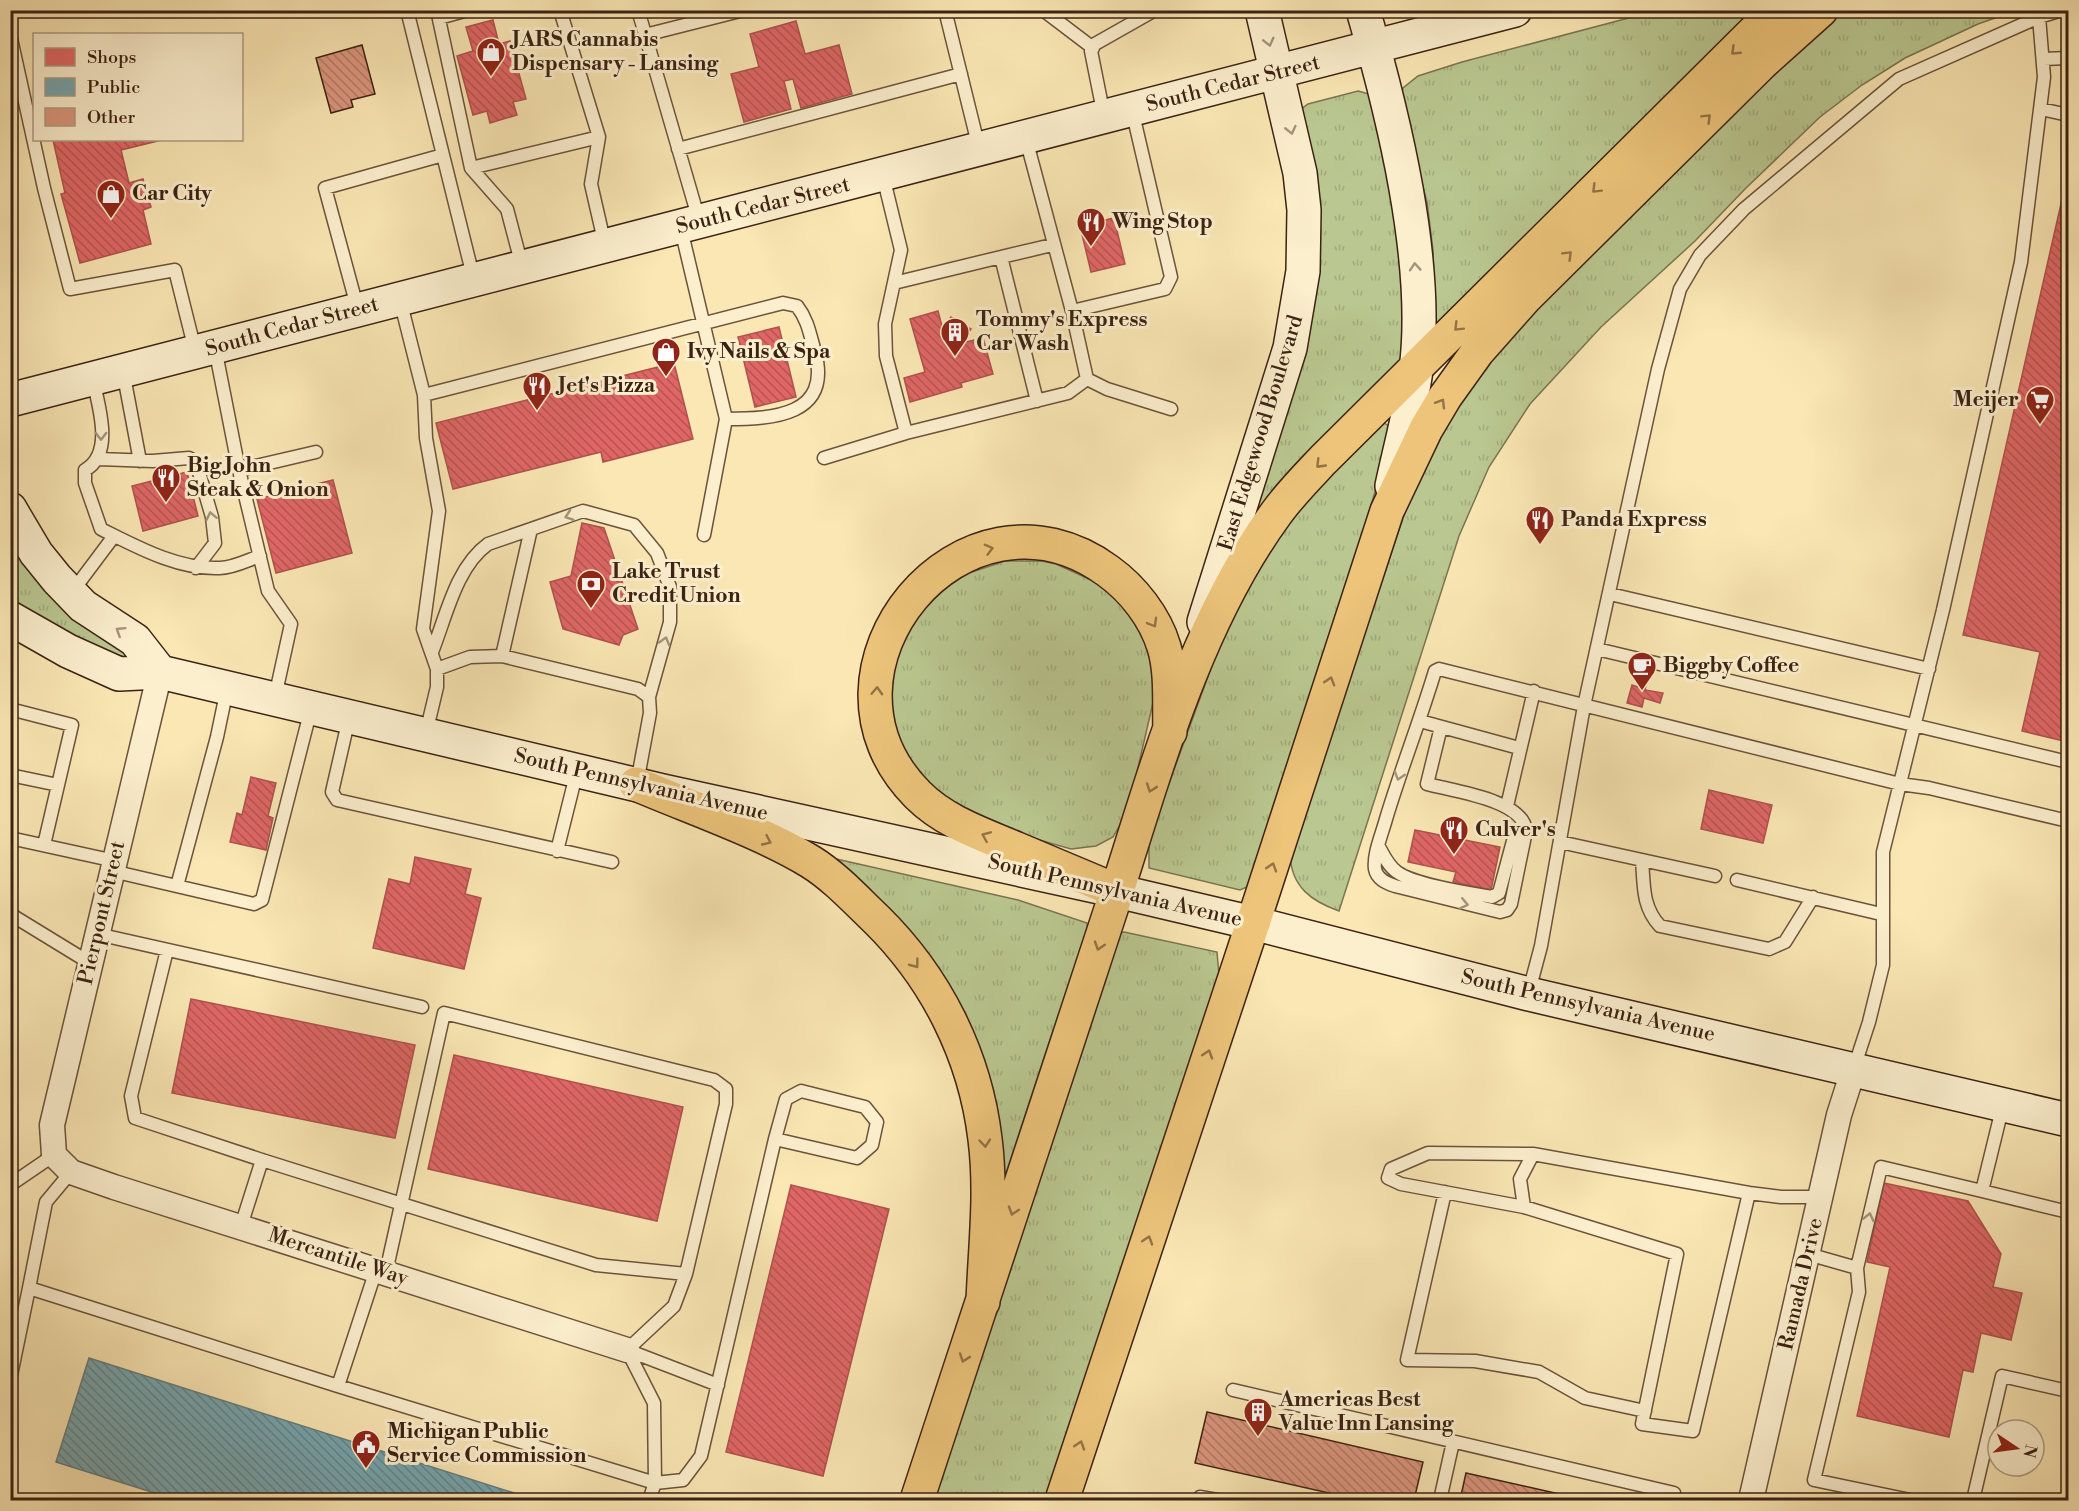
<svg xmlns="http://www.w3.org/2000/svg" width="2079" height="1511" font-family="'Libre Bodoni',serif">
  <defs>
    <pattern id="grass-tufts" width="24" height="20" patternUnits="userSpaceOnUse" patternTransform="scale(1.5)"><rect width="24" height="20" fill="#bac790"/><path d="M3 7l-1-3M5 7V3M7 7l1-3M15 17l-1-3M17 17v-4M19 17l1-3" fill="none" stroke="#a1ab7b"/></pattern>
    <pattern id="shops-back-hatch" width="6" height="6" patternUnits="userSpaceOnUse" patternTransform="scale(1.5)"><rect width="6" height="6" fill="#e06666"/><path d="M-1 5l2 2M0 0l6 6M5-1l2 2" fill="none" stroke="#b75453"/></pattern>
    <pattern id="public-back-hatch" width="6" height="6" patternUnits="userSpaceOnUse" patternTransform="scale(1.5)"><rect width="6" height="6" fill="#76a5af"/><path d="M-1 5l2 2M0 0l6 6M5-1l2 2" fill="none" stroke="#62868d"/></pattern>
    <pattern id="building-back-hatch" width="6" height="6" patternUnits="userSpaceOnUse" patternTransform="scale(1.5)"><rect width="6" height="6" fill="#dc967f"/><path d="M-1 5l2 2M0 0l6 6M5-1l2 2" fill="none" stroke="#b47a67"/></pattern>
  </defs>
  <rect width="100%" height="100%" fill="#fae7b4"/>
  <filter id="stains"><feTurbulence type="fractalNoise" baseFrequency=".00333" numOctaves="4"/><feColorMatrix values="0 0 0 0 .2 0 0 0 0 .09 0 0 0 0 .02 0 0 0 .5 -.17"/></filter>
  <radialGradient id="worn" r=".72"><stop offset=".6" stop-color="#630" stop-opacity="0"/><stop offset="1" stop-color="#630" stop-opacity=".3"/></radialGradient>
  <path fill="url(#grass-tufts)" stroke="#7a7452" stroke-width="1.5" d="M 1655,11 L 1758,11 L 1435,330 L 1433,250 L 1427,202 L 1400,100 L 1403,88 L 1418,76 L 1462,62 Z
    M 1845,11 L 2015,11 L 1978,24 L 1905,58 L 1862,85 L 1820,117 L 1746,188 L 1695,241 L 1601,327 L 1530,404 L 1489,467 L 1459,536 L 1339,911 C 1311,901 1292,887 1290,856 L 1409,500 L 1450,416 L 1506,339 L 1813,36 Z
    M 1358,91 L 1369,94 L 1389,171 L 1404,291 L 1401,359 L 1251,522 L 1274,437 L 1300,110 L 1308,104 Z
    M 1383,422 L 1391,428 L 1387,451 L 1359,546 L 1247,887 L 1240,890 L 1149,868 L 1149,846 L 1155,822 L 1235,602 L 1292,513 Z
    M 10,535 L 130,655 L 125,661 L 11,603 Z
    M 1005,561 L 1042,561 L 1056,564 L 1098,583 L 1117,599 L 1132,617 L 1151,651 L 1155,694 L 1128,811 L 1113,837 L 1096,846 L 1071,849 L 1005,830 L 935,794 L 901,747 L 891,709 L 892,665 L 914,615 L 957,577 Z
    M 832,858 L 1018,900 L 1087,923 L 1088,938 L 1057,1019 L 1007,1170 L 1002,1176 L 989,1100 Z
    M 1124,932 L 1217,952 L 1219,975 L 1045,1500 L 934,1500 L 1118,934 Z"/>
  <path fill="url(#shops-back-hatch)" stroke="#ae524d" stroke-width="1.5" d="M 493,20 L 499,44 L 510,41 L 526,99 L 513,102 L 517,115 L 490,123 L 487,111 L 473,115 L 457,56 L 473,51 L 466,27 Z
    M 796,21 L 805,54 L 839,45 L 852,94 L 801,108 L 793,79 L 784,81 L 791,109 L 744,122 L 731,74 L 759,67 L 750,34 Z
    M 53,140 L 162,140 L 121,150 L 129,183 L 143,179 L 151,207 L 143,210 L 151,244 L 80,263 L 61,194 L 65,193 Z
    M 2068,173 L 2068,742 L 2022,731 L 2040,652 L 1963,635 Z
    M 1114,218 L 1125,264 L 1091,272 L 1080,226 Z
    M 938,311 L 943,330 L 951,317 L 971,329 L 962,343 L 983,338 L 993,374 L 961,383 L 962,387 L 910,402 L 904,378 L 925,372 L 910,319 Z
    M 779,327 L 796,397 L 755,407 L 738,337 Z
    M 674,363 L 693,439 L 603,462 L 601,452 L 453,489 L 436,423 Z
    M 187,472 L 198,516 L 143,531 L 132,486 Z
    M 333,480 L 352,553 L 276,573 L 257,499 Z
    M 582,523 L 604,528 L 638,629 L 623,635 L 619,645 L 563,629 L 550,582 L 571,576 Z
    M 1641,678 L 1647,679 L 1645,690 L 1663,693 L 1660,703 L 1644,698 L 1642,707 L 1627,703 L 1632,685 L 1638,687 Z
    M 251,777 L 276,783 L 268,816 L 273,818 L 266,850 L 230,842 L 237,813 L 242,815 Z
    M 1709,790 L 1772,805 L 1763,843 L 1701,829 Z
    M 1415,830 L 1500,847 L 1491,890 L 1453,882 L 1456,872 L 1408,862 Z
    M 415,857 L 471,869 L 465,894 L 481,898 L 464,969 L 373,948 L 389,879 L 410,884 Z
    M 191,999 L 415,1045 L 395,1138 L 172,1093 Z
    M 454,1055 L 683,1107 L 657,1221 L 428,1169 Z
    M 1884,1183 L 1968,1201 L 2001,1254 L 1993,1287 L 2022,1293 L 2011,1340 L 1981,1333 L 1973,1372 L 1963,1370 L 1949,1437 L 1857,1416 L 1890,1267 L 1867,1262 Z
    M 791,1185 L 889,1209 L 823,1476 L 726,1452 Z"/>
  <path fill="url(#public-back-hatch)" stroke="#647e80" stroke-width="1.5" d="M 89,1358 L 536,1500 L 177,1500 L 56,1462 Z"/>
  <path fill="url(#building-back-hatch)" stroke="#3b2213" stroke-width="1.5" d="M 362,45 L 375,94 L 351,100 L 353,107 L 331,113 L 316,58 Z
    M 1207,1412 L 1423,1462 L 1414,1500 L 1360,1500 L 1195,1463 Z
    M 1466,1473 L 1586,1500 L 1460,1500 Z"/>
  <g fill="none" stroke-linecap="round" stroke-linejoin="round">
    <g stroke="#6b533b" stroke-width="15">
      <path id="lane" d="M 407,10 L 474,280
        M 437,10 L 471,168 L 507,209 L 522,266
        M 560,10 L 599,137 L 591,184 L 605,245
        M 638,10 L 699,220
        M 945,10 L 979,148
        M 1043,10 L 1093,48
        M 439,18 L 468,10
        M 10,34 L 44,188 L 70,289 L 175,270 L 195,350
        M 645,35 L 744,10
        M 2043,59 L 2068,58
        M 2041,109 L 2068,115
        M 1104,116 L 1091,51 L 1095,44 L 1155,10
        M 1026,139 L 1072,311 L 1087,379 L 1107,389 L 1171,409
        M 678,149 L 961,74
        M 471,168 L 599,137
        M 681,229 L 726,419 L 704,535
        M 894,283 L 1001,257
        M 400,300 L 424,395 L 426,438 L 439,511 L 423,629 L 437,669 L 437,687 L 426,733
        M 358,310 L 325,188 L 443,155
        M 1072,311 L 1165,289 L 1171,277 L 1132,110
        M 215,348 L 239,470 L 268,591 L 291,624 L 275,697
        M 123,371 L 140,461
        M 93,380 C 99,407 114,454 85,470 L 85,483 L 101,529 C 137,547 179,570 220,568 C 233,568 248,560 260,556
        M 424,395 L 783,303 L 797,306 C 808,320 810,335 815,352 C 832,416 773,419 726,419
        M 1037,401 L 1001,257 L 1052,245
        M 906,433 L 1068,393 L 1087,379
        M 824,458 L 906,433 L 886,356 L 885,324 L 901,250 L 883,176
        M 99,459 L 153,461 L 189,458 L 196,462 L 212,517 L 215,543 L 196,568
        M 239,470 L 316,452
        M 72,592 L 114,536
        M 1610,594 L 1929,669
        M 1597,649 L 2068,762
        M 432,652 C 446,617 456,567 488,544 L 583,511 L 634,525 L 657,553 L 670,587 L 670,622 L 649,697 L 650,713 L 637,783
        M 502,656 L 531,529
        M 437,669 L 470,657 L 502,656 L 638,689 L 649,697
        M 10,709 L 72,725 L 44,845
        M 349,718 L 332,792 L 337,800 L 612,862
        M 1420,721 L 1519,748
        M 1441,727 L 1427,784 C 1453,791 1524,800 1526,831 L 1511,904 L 1507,910 L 1500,912 L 1395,886 C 1386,883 1377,879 1375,869 C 1373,854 1382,834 1386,819 C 1401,769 1420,721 1435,671 L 1439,669 L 1900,784 L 1929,788 L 2068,821
        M 10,775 L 58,785
        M 1507,806 L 1534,691
        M 10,838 L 115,861
        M 1560,842 L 1715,876
        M 1378,845 C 1383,854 1388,866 1397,872 C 1415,885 1469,893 1492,897 L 1499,893 L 1513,841 L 1526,831
        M 557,851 L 577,771
        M 1642,860 C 1644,885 1642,907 1660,926 L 1769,949 L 1785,942 L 1813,897
        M 112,871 L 254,904 L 262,900 L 311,709
        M 1737,880 L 1881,914
        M 177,886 L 217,737 L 227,689
        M 10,914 L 90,963
        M 97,934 L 422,1007
        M 167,950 L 131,1096 L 135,1118 L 262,1160 L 596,1265 L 686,1274
        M 1529,991 L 1541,946 L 1584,706 L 1658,369 L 1680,289 L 1700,255 L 1744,209 L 1899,79 L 2039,17 L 2062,10
        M 1854,1068 L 1869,1022 L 1883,965 L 1883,852 L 1943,610 L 2021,262 L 2044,77 L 2039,17
        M 2003,1105 L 1982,1191 L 2068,1212
        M 71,1172 L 46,1202 L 29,1288 L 338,1386 L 655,1483 L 683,1480 L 701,1456 L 775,1139 L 786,1099 L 801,1091 L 865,1107 L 877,1122 L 872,1145 L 857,1158 L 775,1139
        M 10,1185 L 54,1155
        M 1445,1192 L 1407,1360 L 1475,1361 L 1539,1372 L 1585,1398 L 1645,1411
        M 1749,1193 L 1693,1431 L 1642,1424 L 1677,1254 L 1524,1207 L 1520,1179 L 1533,1154 L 1749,1193 L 1781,1197 L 1820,1197
        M 1524,1207 L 1401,1184 L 1388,1178 L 1391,1169 L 1428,1153 L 1533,1154
        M 241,1226 L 262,1160
        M 1808,1254 L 1857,1268 L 1859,1292 L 1814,1480 L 1910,1500
        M 1857,1268 L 1881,1167 L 1982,1191
        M 386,1272 L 444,1013 L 714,1080 L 726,1089 L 726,1104 L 686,1274 L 674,1306 L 627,1350
        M 627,1350 L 654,1403 L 655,1483 L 649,1500
        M 627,1350 L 718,1385
        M 10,1380 L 29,1288
        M 338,1386 L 376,1270
        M 1233,1390 L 1674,1493
        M 1200,1497 L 1217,1500
        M 1440,1500 L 1453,1442
        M 1973,1500 L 2002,1376 L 2068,1391"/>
    </g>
    <g stroke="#6b533b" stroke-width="27">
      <path id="street" d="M 160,672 L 52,1125 L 54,1155 L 71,1172 L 114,1187 L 627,1350
        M 1751,1500 L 1839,1115 L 1854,1068"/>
    </g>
    <g stroke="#3b2213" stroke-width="36">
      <path id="secondary" d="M 1363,10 C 1393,114 1430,262 1416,370 C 1411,409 1400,448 1392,486
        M 10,400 L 1515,10
        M 10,509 L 36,553 L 57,579 L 83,606 L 135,640 L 160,672
        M 10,618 L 68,651 L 119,674 L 160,672 L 663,791 L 1117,891 L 1253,923 L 1529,994 L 2068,1120
        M 1204,622 L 1290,348 L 1303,271 L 1304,210 L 1300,173 L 1262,10"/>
    </g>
    <g stroke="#3b2213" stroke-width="36">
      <path id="primary" d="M 1170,732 C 1169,705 1172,673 1164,647 C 1155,617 1133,589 1108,571 C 964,466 794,671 918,795 C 945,822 982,834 1017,849 C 1050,863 1084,877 1117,891 C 1157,765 1197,622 1275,515 C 1289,495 1306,478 1323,460 L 1776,10
        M 1253,923 L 1387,511 L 1426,429 L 1445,397 L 1478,351 L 1525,298 L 1762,63 L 1821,10"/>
    </g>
    <g stroke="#3b2213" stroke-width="36">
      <path id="highway" d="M 636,784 C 692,808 760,831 811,862 C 835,877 856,900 876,919 C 936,978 975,1055 985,1139 C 992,1193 985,1248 983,1302
        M 917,1500 L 1117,891
        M 1062,1500 L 1253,923"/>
    </g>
    <use href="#lane" stroke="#fcefce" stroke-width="12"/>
    <use href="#street" stroke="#fcefce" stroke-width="24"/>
    <use href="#secondary" stroke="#fcefce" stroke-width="33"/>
    <use href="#primary" stroke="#edc47a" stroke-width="33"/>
    <use href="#highway" stroke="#edc47a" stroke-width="33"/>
  </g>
  <defs><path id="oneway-chevron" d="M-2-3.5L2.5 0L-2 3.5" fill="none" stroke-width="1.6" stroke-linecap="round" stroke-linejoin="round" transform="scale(1.5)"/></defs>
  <g stroke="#a5937a">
    <use href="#oneway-chevron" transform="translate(1269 42) rotate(76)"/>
    <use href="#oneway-chevron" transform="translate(1291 130) rotate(77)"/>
    <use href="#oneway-chevron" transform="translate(1415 267) rotate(-94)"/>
    <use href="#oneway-chevron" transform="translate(101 436) rotate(89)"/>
    <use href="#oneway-chevron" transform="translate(211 516) rotate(-102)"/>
    <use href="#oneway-chevron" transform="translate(569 516) rotate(161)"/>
    <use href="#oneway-chevron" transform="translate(120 631) rotate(-148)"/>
    <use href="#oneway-chevron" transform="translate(665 641) rotate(-74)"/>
    <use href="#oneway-chevron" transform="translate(1399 776) rotate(107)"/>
    <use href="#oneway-chevron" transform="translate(1464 904) rotate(13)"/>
    <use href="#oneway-chevron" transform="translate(1869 1217) rotate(-77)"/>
  </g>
  <g stroke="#947346">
    <use href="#oneway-chevron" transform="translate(1735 51) rotate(136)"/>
    <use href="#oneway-chevron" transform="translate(1707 118) rotate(-45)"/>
    <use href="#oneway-chevron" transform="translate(1596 189) rotate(135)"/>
    <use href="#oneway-chevron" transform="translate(1568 255) rotate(-45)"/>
    <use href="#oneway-chevron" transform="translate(1458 327) rotate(135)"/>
    <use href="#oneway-chevron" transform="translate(1441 403) rotate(-59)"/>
    <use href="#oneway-chevron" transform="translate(1320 464) rotate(134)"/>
    <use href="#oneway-chevron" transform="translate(989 549) rotate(-15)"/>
    <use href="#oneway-chevron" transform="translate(1153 623) rotate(60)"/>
    <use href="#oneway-chevron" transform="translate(1330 681) rotate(-73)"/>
    <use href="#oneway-chevron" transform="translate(877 691) rotate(-88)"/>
    <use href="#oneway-chevron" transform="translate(1151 788) rotate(109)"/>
    <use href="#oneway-chevron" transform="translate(986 836) rotate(-157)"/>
    <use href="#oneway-chevron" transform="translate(767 841) rotate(25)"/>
    <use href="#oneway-chevron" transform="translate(1272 867) rotate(-72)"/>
    <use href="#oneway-chevron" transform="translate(1099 946) rotate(108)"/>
    <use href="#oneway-chevron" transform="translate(915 964) rotate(53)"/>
    <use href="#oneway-chevron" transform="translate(1208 1054) rotate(-72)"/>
    <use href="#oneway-chevron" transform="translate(985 1143) rotate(85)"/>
    <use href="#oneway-chevron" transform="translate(1013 1211) rotate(108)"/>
    <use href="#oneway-chevron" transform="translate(1148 1240) rotate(-72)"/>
    <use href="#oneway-chevron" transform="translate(964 1358) rotate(109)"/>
    <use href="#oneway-chevron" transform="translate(1080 1445) rotate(-72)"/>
  </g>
  <defs>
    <g id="shop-pin" transform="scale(1.5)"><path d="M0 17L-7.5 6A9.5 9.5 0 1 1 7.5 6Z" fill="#8f2418" stroke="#fcefce"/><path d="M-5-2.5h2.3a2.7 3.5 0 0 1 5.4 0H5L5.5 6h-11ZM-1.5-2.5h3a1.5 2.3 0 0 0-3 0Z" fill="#fff"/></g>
    <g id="restaurant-pin" transform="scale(1.5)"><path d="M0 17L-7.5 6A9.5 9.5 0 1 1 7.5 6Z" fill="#8f2418" stroke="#fcefce"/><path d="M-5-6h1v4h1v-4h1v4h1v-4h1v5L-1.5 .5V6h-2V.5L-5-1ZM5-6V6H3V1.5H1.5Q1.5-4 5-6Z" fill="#fff"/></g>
    <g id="building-pin" transform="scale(1.5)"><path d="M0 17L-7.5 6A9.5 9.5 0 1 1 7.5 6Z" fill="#8f2418" stroke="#fcefce"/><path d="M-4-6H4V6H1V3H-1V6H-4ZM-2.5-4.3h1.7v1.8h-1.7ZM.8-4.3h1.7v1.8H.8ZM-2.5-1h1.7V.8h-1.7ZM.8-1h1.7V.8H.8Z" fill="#fff"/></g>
    <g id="supermarket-pin" transform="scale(1.5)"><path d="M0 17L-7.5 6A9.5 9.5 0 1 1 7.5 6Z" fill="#8f2418" stroke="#fcefce"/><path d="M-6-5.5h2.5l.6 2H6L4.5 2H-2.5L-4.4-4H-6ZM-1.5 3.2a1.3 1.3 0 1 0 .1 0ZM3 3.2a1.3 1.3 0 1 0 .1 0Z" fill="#fff"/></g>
    <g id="bank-pin" transform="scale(1.5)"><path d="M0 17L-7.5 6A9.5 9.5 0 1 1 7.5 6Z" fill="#8f2418" stroke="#fcefce"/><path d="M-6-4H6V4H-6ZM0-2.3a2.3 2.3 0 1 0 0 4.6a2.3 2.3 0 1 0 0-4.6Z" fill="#fff"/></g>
    <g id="cafe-pin" transform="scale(1.5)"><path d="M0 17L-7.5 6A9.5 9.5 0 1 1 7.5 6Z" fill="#8f2418" stroke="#fcefce"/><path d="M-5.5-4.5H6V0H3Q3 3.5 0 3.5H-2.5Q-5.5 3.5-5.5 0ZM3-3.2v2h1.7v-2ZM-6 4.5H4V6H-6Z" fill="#fff"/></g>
    <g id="civic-pin" transform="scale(1.5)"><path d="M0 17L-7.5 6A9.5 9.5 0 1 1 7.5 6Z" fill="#8f2418" stroke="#fcefce"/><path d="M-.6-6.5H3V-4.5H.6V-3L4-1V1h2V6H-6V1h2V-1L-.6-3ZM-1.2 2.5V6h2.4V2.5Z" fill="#fff"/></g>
  </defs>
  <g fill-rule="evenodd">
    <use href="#shop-pin" x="491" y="52"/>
    <use href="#shop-pin" x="111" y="194"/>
    <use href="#restaurant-pin" x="1091" y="222"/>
    <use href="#building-pin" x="955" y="332"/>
    <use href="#shop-pin" x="666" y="352"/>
    <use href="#restaurant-pin" x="537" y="386"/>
    <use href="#supermarket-pin" x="2040" y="400"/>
    <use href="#restaurant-pin" x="166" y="478"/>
    <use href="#restaurant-pin" x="1540" y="520"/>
    <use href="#bank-pin" x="591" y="584"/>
    <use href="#cafe-pin" x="1642" y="666"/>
    <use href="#restaurant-pin" x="1454" y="830"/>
    <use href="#building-pin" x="1258" y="1412"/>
    <use href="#civic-pin" x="366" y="1444"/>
  </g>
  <g text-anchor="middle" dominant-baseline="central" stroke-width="6" stroke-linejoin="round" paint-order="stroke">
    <g font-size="21" font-weight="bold" fill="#3b2213" stroke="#fcefce" text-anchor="start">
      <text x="512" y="40">JARS Cannabis<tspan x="512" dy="24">Dispensary - Lansing</tspan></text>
      <text x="132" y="194">Car City</text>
      <text x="1112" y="222">Wing Stop</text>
      <text x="976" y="320">Tommy's Express<tspan x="976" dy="24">Car Wash</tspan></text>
      <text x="687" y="352">Ivy Nails &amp; Spa</text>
      <text x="558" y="386">Jet's Pizza</text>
      <text x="2019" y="400" text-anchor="end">Meijer</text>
      <text x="187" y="466">Big John<tspan x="187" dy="24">Steak &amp; Onion</tspan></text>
      <text x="1561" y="520">Panda Express</text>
      <text x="612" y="572">Lake Trust<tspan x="612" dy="24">Credit Union</tspan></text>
      <text x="1663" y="666">Biggby Coffee</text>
      <text x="1475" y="830">Culver's</text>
      <text x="1279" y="1400">Americas Best<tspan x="1279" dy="24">Value Inn Lansing</tspan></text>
      <text x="387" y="1432">Michigan Public<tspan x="387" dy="24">Service Commission</tspan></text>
    </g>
    <g font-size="21" fill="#3b2213" stroke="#fcefce">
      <text transform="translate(1233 84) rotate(-14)">South Cedar Street</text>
      <text transform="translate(763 206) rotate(-14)">South Cedar Street</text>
      <text transform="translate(292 327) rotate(-15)">South Cedar Street</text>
      <text transform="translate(1261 433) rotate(-73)">East Edgewood Boulevard</text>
      <text transform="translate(641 785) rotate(13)">South Pennsylvania Avenue</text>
      <text transform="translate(1115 891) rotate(13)">South Pennsylvania Avenue</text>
      <text transform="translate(102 913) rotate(-77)">Pierpont Street</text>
      <text transform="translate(1588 1006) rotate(13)">South Pennsylvania Avenue</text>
      <text transform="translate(338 1257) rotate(18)">Mercantile Way</text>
      <text transform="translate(1801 1284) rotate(-77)">Ramada Drive</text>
    </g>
  </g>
  <rect width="2079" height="1511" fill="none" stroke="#fae7b4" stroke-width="36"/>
  <rect x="12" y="12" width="2055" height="1487" fill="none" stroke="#3b2213" stroke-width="3"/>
  <rect x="18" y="18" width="2043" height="1475" fill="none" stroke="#3b2213" stroke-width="1.5"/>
  <rect x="33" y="33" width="210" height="108" fill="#fcefce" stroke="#af9d83" stroke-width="1.5"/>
  <rect x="45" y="48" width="30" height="18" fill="#e06666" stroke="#af9d83" stroke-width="1.5"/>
  <text x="87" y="63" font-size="18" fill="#3b2213">Shops</text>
  <rect x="45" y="78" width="30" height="18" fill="#76a5af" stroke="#af9d83" stroke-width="1.5"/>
  <text x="87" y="93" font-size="18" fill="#3b2213">Public</text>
  <rect x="45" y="108" width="30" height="18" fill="#dc967f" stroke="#af9d83" stroke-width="1.5"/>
  <text x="87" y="123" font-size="18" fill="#3b2213">Other</text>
  <g transform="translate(2016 1448) rotate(103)"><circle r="28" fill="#fcefce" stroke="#af9d83" stroke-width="1.5"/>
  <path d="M0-4.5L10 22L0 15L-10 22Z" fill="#8f2418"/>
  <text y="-9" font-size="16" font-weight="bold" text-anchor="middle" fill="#3b2213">N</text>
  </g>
  <rect width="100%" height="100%" filter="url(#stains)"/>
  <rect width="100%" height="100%" fill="url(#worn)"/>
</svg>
